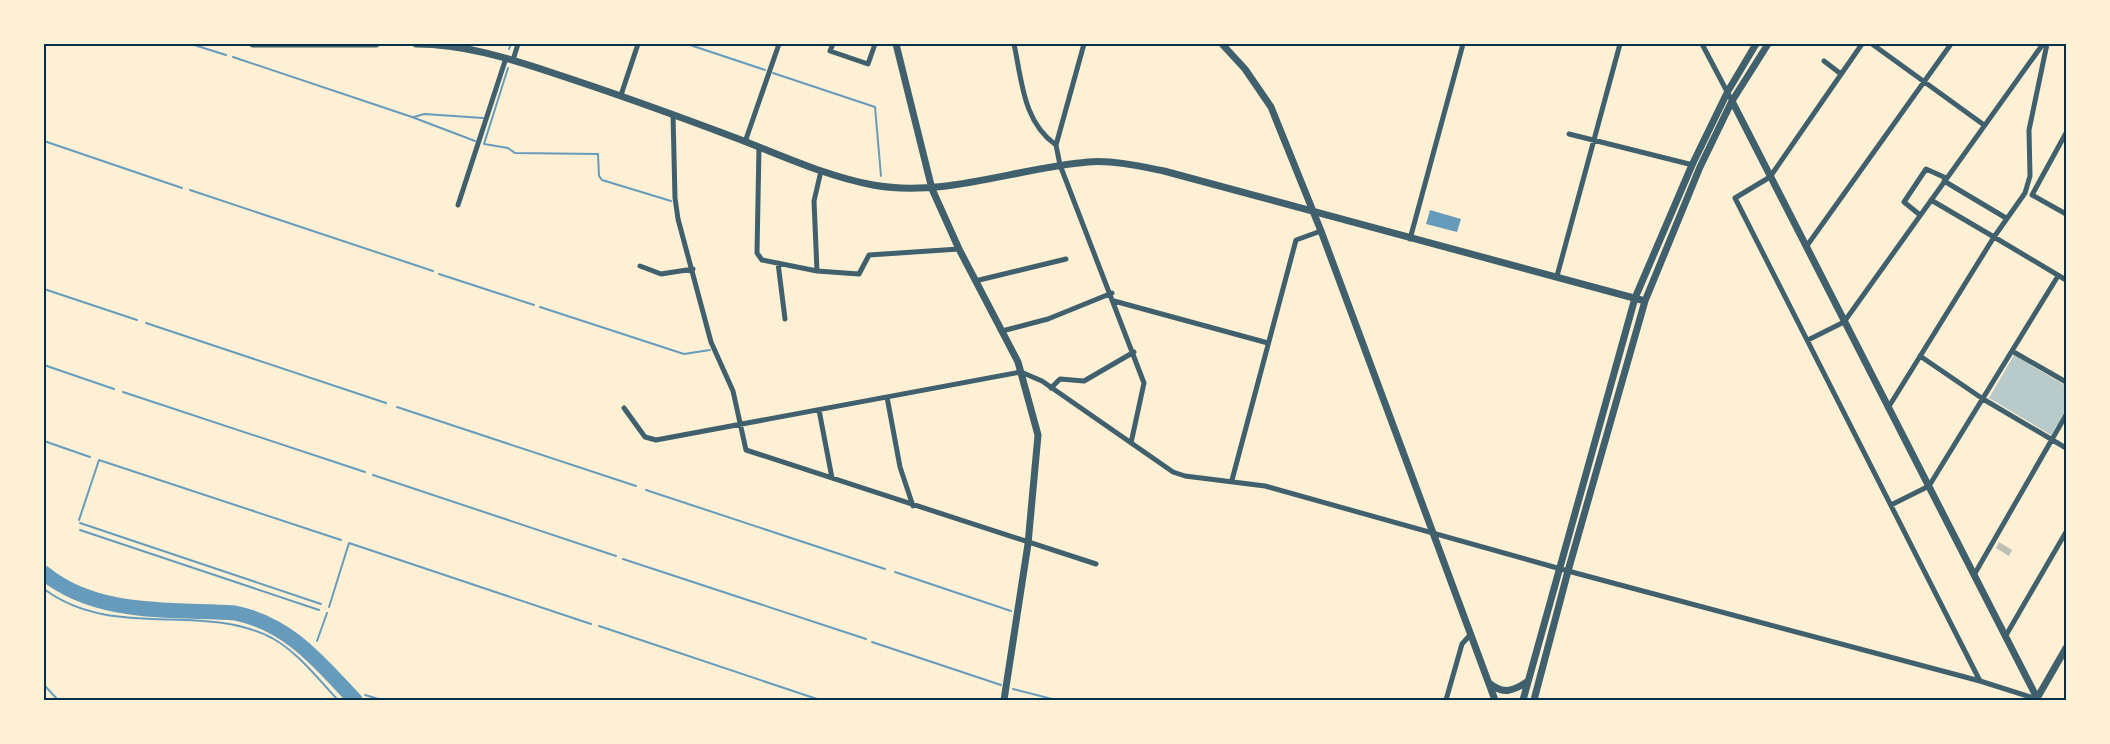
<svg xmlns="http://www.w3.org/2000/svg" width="2110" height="744" font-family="Barlow,sans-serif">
  <rect width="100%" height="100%" fill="#fdf0d5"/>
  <path fill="#b9caca" d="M 2014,355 L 2066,386 L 2066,410 L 2051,435 L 1989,398 Z"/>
  <path fill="#669bbc" d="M 1430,210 L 1461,219 L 1457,232 L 1426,224 Z"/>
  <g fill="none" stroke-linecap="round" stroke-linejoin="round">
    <path stroke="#669bbc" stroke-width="2" d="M 191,44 L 226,55
      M 687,44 L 765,70
      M 509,49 L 511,44
      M 233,57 L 412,117 L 475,141
      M 508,68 L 484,144 L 508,148 L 515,153 L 598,154 L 599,176 L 602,180 L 671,201
      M 773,73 L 875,107 L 881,176
      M 414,117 L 424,114 L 483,118
      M 44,141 L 182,188
      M 190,190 L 433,271
      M 439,274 L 534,305
      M 44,289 L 137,320
      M 540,307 L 684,354 L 710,350
      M 146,323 L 386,403
      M 44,365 L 114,389
      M 123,392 L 365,472
      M 397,407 L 636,486
      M 44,441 L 90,457
      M 373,475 L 616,556
      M 646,490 L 885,569
      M 79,520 L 99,460 L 341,540
      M 80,523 L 321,604
      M 80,530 L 319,610
      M 623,559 L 866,639
      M 895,572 L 1011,611
      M 44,589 C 114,641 201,601 272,638 C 299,653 318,679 338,700
      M 329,607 L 349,543 L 591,624
      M 599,626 L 820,700
      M 317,641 L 327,613
      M 872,642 L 1001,685
      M 44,685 L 58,700
      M 1013,689 L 1056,700
      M 365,695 L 382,700"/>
    <path stroke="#669bbc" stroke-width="15" d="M 44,573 C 96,616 171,609 235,613 C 289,624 319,662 355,700"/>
  </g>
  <path fill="#bec0b2" d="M 1999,542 L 2012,550 L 2009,556 L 1996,548 Z"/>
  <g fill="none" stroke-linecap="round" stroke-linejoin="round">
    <path stroke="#3f606c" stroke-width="5" d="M 833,44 L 830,51 L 868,64 L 875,44
      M 1014,44 C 1022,81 1023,122 1056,145
      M 1084,44 L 1056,145 L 1060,165 L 1144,383 L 1131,443
      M 1702,44 L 1732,101
      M 1862,44 L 1770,177 L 1735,198 L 1980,681
      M 1872,44 L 1984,125
      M 513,60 L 518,44
      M 1824,61 L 1841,74
      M 621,95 L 638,44
      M 673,114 L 675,198 L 678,219 L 711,342 L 733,391 L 746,450 L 1096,564
      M 2066,133 L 2032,195 L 2066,214
      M 1569,134 L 1693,165
      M 745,142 L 779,44
      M 759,147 L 757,253 L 762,260 L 817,271 L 859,274 L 869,255 L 959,249
      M 1944,181 L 2006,218
      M 1931,200 L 1994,237 L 2025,193 L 2030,176 L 2029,130 L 2047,44
      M 458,205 L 506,58
      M 1920,215 L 1904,202 L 1926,169 L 1946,178
      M 1410,239 L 1463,44
      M 1806,247 L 1951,44
      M 778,263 L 785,319
      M 640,266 L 661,274 L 693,269
      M 817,271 L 814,201 L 821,171
      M 1557,276 L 1620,44
      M 975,281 L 1066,259
      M 1114,301 L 1268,343
      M 1002,331 L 1048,319 L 1112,293
      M 1808,340 L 1844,322 L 2043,44
      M 2012,351 L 2066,382
      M 1920,356 L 1983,399 L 2066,448
      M 1051,388 L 1060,379 L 1084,381 L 1134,352
      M 887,397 L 900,467 L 913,506
      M 624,408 L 645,437 L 656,440 L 1021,372 L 1042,381 L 1173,472 L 1185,476 L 1265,486 L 1568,571 L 1980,681 L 2037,699
      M 1888,408 L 1994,237 L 2066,280
      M 819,410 L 832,478
      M 1232,480 L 1296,240 L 1321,231
      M 1891,505 L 1929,486 L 2058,276
      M 1974,575 L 2066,415
      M 2005,637 L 2066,532
      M 1446,700 L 1462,644 L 1470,635"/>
    <path stroke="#3f606c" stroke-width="7" d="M 253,44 L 376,44
      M 416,44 C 463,44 508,58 553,73 C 614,93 675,115 736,138 C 781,155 825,176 873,185 C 945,198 1016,168 1088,162 C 1113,160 1139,166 1164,171 L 1645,301
      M 896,44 L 932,189 L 959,249 L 1018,362 L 1038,435 L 1028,544 L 1004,700
      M 1222,44 L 1245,69 L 1271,107 L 1321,231 L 1495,700
      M 1732,101 L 2038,700
      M 1489,683 C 1503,695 1514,691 1528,681
      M 1523,700 L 1635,298 L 1692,165 L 1728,91 L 1756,44
      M 1534,700 L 1568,571 L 1645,301 L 1700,167 L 1732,101 L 1768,44
      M 2036,700 L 2066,648"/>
  </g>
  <rect width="2110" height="744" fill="none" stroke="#fdf0d5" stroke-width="90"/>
  <rect x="45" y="45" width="2020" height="654" fill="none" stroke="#003049" stroke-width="2"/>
</svg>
